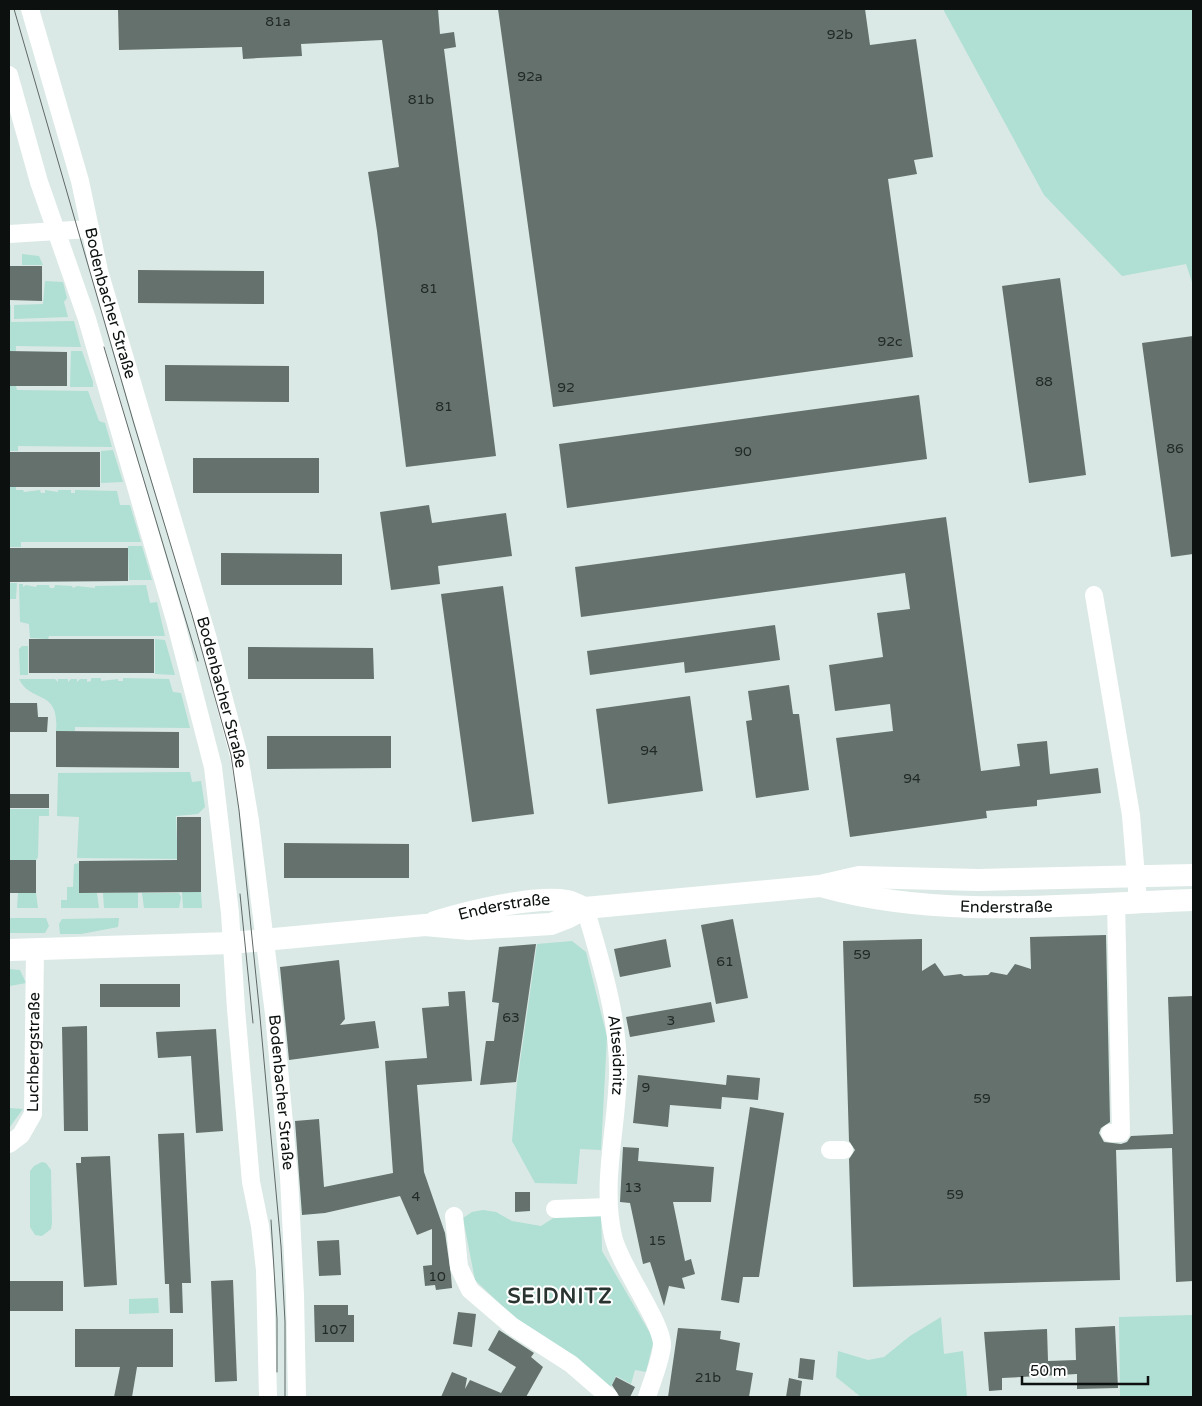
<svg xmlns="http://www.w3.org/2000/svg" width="1202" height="1406" font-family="'Varela Round',sans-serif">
  <rect width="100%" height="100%" fill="#dae9e5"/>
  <path fill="#b0dfd3" d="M 943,9 L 1193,9 L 1193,285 L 1186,264 L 1122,276 L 1044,195 Z
    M 22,254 L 39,256 L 43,265 L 22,265 Z
    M 45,281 L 63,282 L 67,298 L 64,302 L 68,317 L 14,319 L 14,305 L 43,304 Z
    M 9,305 L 11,305 L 11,322 L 74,321 L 81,347 L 16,346 L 16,351 L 9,351 Z
    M 71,351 L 82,351 L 93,382 L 93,387 L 70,387 Z
    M 9,386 L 16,386 L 17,390 L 88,391 L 99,421 L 105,423 L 112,447 L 18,446 L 18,451 L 9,451 Z
    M 113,450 L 123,482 L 101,483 L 101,451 Z
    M 9,487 L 16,487 L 16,490 L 23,490 L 24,492 L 40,490 L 41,493 L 45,493 L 45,490 L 58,492 L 58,490 L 71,490 L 71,493 L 75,493 L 75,490 L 117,491 L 120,505 L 130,505 L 141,542 L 21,542 L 21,547 L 9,547 Z
    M 128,546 L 142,546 L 152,580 L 129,580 Z
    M 9,583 L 17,583 L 16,599 L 9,599 Z
    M 19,584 L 23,584 L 23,587 L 26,585 L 36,587 L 37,585 L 49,585 L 50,588 L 54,588 L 55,585 L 72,586 L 73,588 L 77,586 L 95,588 L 95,586 L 146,585 L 150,603 L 157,602 L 165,636 L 49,636 L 48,639 L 30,638 L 29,624 L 20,622 Z
    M 155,639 L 165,640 L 175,675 L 155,674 Z
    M 22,646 L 28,646 L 28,675 L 20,675 L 19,649 Z
    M 91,678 L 101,678 L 101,681 L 118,679 L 118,681 L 123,681 L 123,678 L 169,679 L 173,692 L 181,693 L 190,728 L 75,727 L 75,731 L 56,731 C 60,688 31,704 19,679 L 55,679 L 58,682 L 58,679 L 68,679 L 68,682 L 71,679 L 77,679 L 77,682 L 80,679 L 87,679 L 87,682 L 91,681 Z
    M 190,772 L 192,782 L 201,781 L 205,807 L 198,814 L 176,816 L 177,842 L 187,859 L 77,858 L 79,817 L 57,816 L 58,773 Z
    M 9,809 L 49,809 L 49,816 L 39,816 L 38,857 L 36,860 L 9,860 Z
    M 79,863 L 79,893 L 97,893 L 99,908 L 61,908 L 61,900 L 67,900 L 67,887 L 73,887 L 74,864 Z
    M 138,892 L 138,908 L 104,908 L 103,893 Z
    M 182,892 L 201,892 L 202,908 L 183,908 Z
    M 18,893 L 36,893 L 38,908 L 17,908 Z
    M 142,893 L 179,893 L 181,897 L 179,908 L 144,908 Z
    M 9,918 L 46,918 L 49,926 L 45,933 L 9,933 Z
    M 119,918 L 118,927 L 81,934 L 60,934 L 59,924 L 62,919 Z
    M 572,941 L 586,952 L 607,1037 L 601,1150 L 580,1149 L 577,1184 L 535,1183 L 512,1141 L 517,1083 L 537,944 Z
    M 9,969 L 20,970 L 26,983 L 10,986 L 10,1108 L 23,1109 L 9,1128 Z
    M 42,1162 L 46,1163 L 51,1170 L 52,1223 L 51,1229 L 42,1236 L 35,1235 L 30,1227 L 30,1171 L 34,1166 Z
    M 483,1210 L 496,1212 L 512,1221 L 541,1226 L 558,1215 L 601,1213 L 602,1251 L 650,1333 L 653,1343 L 646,1372 L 635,1370 L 631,1384 L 616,1376 L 609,1390 L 517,1320 L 475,1280 L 463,1218 L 472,1212 Z
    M 158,1298 L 159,1313 L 129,1314 L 129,1299 Z
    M 1193,1315 L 1193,1397 L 1120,1397 L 1119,1317 Z
    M 941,1317 L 944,1354 L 963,1351 L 967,1397 L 861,1397 L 836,1377 L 838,1351 L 868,1360 L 884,1357 L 910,1336 Z"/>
  <path fill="#64716d" d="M 118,9 L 438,9 L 440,34 L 454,32 L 456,47 L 444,49 L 496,456 L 406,467 L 377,231 L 368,172 L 399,167 L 382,40 L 301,44 L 302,56 L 258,58 L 243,59 L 242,47 L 119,50 Z
    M 498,9 L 865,9 L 870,45 L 916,39 L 933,157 L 914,160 L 917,174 L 888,179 L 913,357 L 553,407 Z
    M 9,266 L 42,266 L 42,301 L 9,300 Z
    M 138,270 L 264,271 L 264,304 L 138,303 Z
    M 1060,278 L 1086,475 L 1029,483 L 1002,286 Z
    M 1193,336 L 1193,554 L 1171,557 L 1142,343 Z
    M 9,351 L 67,352 L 67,386 L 9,386 Z
    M 165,365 L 289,366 L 289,402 L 165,401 Z
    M 919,395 L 927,459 L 567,508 L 559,444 Z
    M 9,452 L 100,452 L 100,487 L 9,487 Z
    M 193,458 L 319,458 L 319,493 L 193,493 Z
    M 429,505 L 432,523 L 506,513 L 512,556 L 438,566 L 440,584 L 391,590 L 380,512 Z
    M 946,517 L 981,771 L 1020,766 L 1017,744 L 1047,741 L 1050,774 L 1098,768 L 1101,793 L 1037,800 L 1037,806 L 986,811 L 987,818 L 850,837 L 836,738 L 893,731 L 890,704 L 835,711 L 829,665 L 883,657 L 877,613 L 910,609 L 905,573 L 581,617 L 575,567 Z
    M 9,548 L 128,548 L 128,581 L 9,582 Z
    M 221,553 L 342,554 L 342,585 L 221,585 Z
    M 503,586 L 534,814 L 472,822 L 441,594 Z
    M 775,625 L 780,660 L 685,673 L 684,662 L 590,675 L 587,651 Z
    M 29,639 L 154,639 L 154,673 L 29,673 Z
    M 248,647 L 373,648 L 374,679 L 248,679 Z
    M 789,685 L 793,714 L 799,714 L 809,790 L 756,798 L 746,721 L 752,720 L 748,691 Z
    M 690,696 L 703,791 L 608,804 L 596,709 Z
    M 9,703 L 37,703 L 38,717 L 48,717 L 47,732 L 9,732 Z
    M 56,731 L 179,732 L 179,768 L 56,767 Z
    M 267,736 L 391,736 L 391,768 L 267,769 Z
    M 9,794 L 49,794 L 49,808 L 9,808 Z
    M 177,817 L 201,817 L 201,892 L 79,893 L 79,861 L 177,860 Z
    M 284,843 L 409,844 L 409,878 L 284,878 Z
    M 9,860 L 36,860 L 36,893 L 9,893 Z
    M 733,919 L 748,998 L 716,1004 L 701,925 Z
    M 1106,935 L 1110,1122 L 1101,1128 L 1099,1133 L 1104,1142 L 1121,1144 L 1127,1142 L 1131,1136 L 1173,1134 L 1168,997 L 1193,996 L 1193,1281 L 1176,1282 L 1172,1148 L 1116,1150 L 1120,1280 L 853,1287 L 849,1159 L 855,1150 L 849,1141 L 843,941 L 922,939 L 922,971 L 935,963 L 944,976 L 961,974 L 964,976 L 988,975 L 991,972 L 1007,975 L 1015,964 L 1031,969 L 1030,937 Z
    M 666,939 L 671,967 L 620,977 L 614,949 Z
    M 536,944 L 516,1082 L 480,1085 L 486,1041 L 494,1041 L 499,1003 L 492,1002 L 499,947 Z
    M 339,960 L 345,1019 L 340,1025 L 375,1021 L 379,1048 L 289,1060 L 280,967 Z
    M 100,984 L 180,984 L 180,1007 L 100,1007 Z
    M 465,991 L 472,1081 L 417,1085 L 424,1172 L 445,1233 L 451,1275 L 452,1288 L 436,1290 L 435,1285 L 425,1286 L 423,1266 L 432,1265 L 432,1229 L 417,1235 L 400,1196 L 325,1213 L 302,1215 L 295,1121 L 319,1119 L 324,1187 L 393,1173 L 385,1061 L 427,1058 L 422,1008 L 449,1006 L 448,992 Z
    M 711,1002 L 715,1022 L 630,1037 L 626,1017 Z
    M 87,1026 L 88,1131 L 64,1131 L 62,1027 Z
    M 216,1029 L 223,1131 L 196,1133 L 191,1056 L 158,1058 L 156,1032 Z
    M 638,1075 L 726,1085 L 727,1075 L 760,1078 L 758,1100 L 722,1097 L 721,1109 L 670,1105 L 668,1127 L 633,1123 Z
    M 750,1107 L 784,1113 L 759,1277 L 743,1277 L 739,1303 L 721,1300 Z
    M 184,1133 L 191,1283 L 182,1283 L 183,1313 L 170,1313 L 169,1284 L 165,1284 L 158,1134 Z
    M 623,1147 L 639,1148 L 638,1161 L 714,1167 L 711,1202 L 673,1202 L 685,1261 L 691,1259 L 695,1274 L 682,1278 L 685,1289 L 669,1286 L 664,1306 L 650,1262 L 643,1264 L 630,1203 L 620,1202 Z
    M 110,1156 L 117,1285 L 84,1287 L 76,1163 L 81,1163 L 81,1157 Z
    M 515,1192 L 530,1192 L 530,1211 L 515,1212 Z
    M 339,1240 L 341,1275 L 319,1276 L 317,1241 Z
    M 233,1280 L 237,1381 L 215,1382 L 211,1281 Z
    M 9,1281 L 63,1281 L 63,1311 L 9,1311 Z
    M 314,1305 L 348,1305 L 348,1315 L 354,1315 L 354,1342 L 315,1342 Z
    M 458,1312 L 476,1314 L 472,1347 L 453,1344 Z
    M 1115,1326 L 1118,1388 L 1077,1389 L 1077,1374 L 1002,1378 L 1002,1390 L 989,1391 L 984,1332 L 1047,1329 L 1048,1361 L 1076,1360 L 1075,1328 Z
    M 678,1328 L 721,1331 L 720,1339 L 740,1343 L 736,1370 L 753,1373 L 749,1397 L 668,1397 Z
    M 75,1329 L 173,1329 L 173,1367 L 137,1367 L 132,1397 L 114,1397 L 120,1367 L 75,1367 Z
    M 499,1330 L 534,1353 L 531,1357 L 543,1367 L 526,1397 L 441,1397 L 452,1372 L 467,1378 L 465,1389 L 470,1380 L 501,1393 L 516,1367 L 488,1350 Z
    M 800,1358 L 815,1360 L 813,1380 L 798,1378 Z
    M 616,1377 L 635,1387 L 630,1397 L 619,1396 L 612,1385 Z
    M 789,1378 L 802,1381 L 800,1397 L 786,1397 Z"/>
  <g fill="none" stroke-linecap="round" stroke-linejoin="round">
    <g stroke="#fff" stroke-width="18">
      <path id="s1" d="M 30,9 L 80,181 L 99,271 L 208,639 L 239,756 L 250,821 L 274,1014 L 289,1177 L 295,1295 L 297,1397"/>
      <path d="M 9,75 L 39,182 L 87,319 L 175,620 L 213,767 L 230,913 L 236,1009 L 251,1182 L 260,1226 L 265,1270 L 268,1397"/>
      <path d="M 9,234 L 90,229"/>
      <path d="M 1094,595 L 1131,815 L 1138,902"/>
      <path id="s2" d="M 585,908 C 601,962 619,1018 618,1074 C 617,1128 601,1183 613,1236 C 619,1265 664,1325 662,1346 C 660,1363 652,1381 647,1397"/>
      <path d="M 1110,1133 L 1121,1133 L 1116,903"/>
      <path id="s3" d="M 9,1144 L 21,1135 L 33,1114 L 35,950"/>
      <path d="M 830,1150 L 844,1150"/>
      <path d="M 555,1209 L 608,1207"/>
      <path d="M 454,1216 L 459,1267 L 470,1290 L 512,1326 L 571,1364 L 609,1397"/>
    </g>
    <g stroke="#fff" stroke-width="22">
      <path id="s4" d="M 824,887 C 944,920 1071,904 1193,900"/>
      <path id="s5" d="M 435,922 C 466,912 535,895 567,901 C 573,902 579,906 585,908"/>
      <path d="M 9,950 L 231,943 L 425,925 L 469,929 L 551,924 L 569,917 L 585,908 L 820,886 L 859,877 L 978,880 L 1193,875"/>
    </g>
    <path stroke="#5f6866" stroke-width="1" d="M 14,9 L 134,424 L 192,615 L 231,755 L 239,810 L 259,1006 L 281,1246 L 285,1322 L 285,1397
      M 104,347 L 198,661
      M 240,894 L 253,1023
      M 271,1220 L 277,1319 L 277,1372"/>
  </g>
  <g text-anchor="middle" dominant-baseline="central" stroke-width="4" stroke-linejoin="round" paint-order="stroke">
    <g font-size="14" fill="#222927">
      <text x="278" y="21">81a</text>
      <text x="840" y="34">92b</text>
      <text x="530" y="76">92a</text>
      <text x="421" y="99">81b</text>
      <text x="429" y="288">81</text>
      <text x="890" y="341">92c</text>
      <text x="1044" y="381">88</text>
      <text x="566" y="387">92</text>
      <text x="444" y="406">81</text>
      <text x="1175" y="448">86</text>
      <text x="743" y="451">90</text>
      <text x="649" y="750">94</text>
      <text x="912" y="778">94</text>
      <text x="862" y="954">59</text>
      <text x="725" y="961">61</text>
      <text x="511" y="1017">63</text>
      <text x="671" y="1020">3</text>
      <text x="646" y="1087">9</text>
      <text x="982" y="1098">59</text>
      <text x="633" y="1187">13</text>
      <text x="955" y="1194">59</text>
      <text x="416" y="1196">4</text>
      <text x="657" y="1240">15</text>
      <text x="437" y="1276">10</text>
      <text x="334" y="1329">107</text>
      <text x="708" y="1377">21b</text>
    </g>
    <g font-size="16" fill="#0c1110" stroke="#fff">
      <text stroke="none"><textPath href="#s1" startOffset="305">Bodenbacher Straße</textPath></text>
      <text stroke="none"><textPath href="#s1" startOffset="710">Bodenbacher Straße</textPath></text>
      <text stroke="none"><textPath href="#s4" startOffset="184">Enderstraße</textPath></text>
      <text stroke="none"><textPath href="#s5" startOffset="71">Enderstraße</textPath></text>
      <text stroke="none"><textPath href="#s3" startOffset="101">Luchbergstraße</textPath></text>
      <text stroke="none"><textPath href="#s2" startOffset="151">Altseidnitz</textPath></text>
      <text stroke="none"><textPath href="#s1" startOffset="1115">Bodenbacher Straße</textPath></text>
    </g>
    <g font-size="21" font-weight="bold" letter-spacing="1" fill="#293431" stroke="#fff">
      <text x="560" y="1296">SEIDNITZ</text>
    </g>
  </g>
  <rect width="1202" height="1406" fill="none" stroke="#0c1110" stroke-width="20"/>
  <path d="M1022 1376v8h126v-8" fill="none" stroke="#0c1110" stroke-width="2.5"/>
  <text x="1030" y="1376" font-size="15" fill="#0c1110" stroke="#ffffff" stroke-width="4" paint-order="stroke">50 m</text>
</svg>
